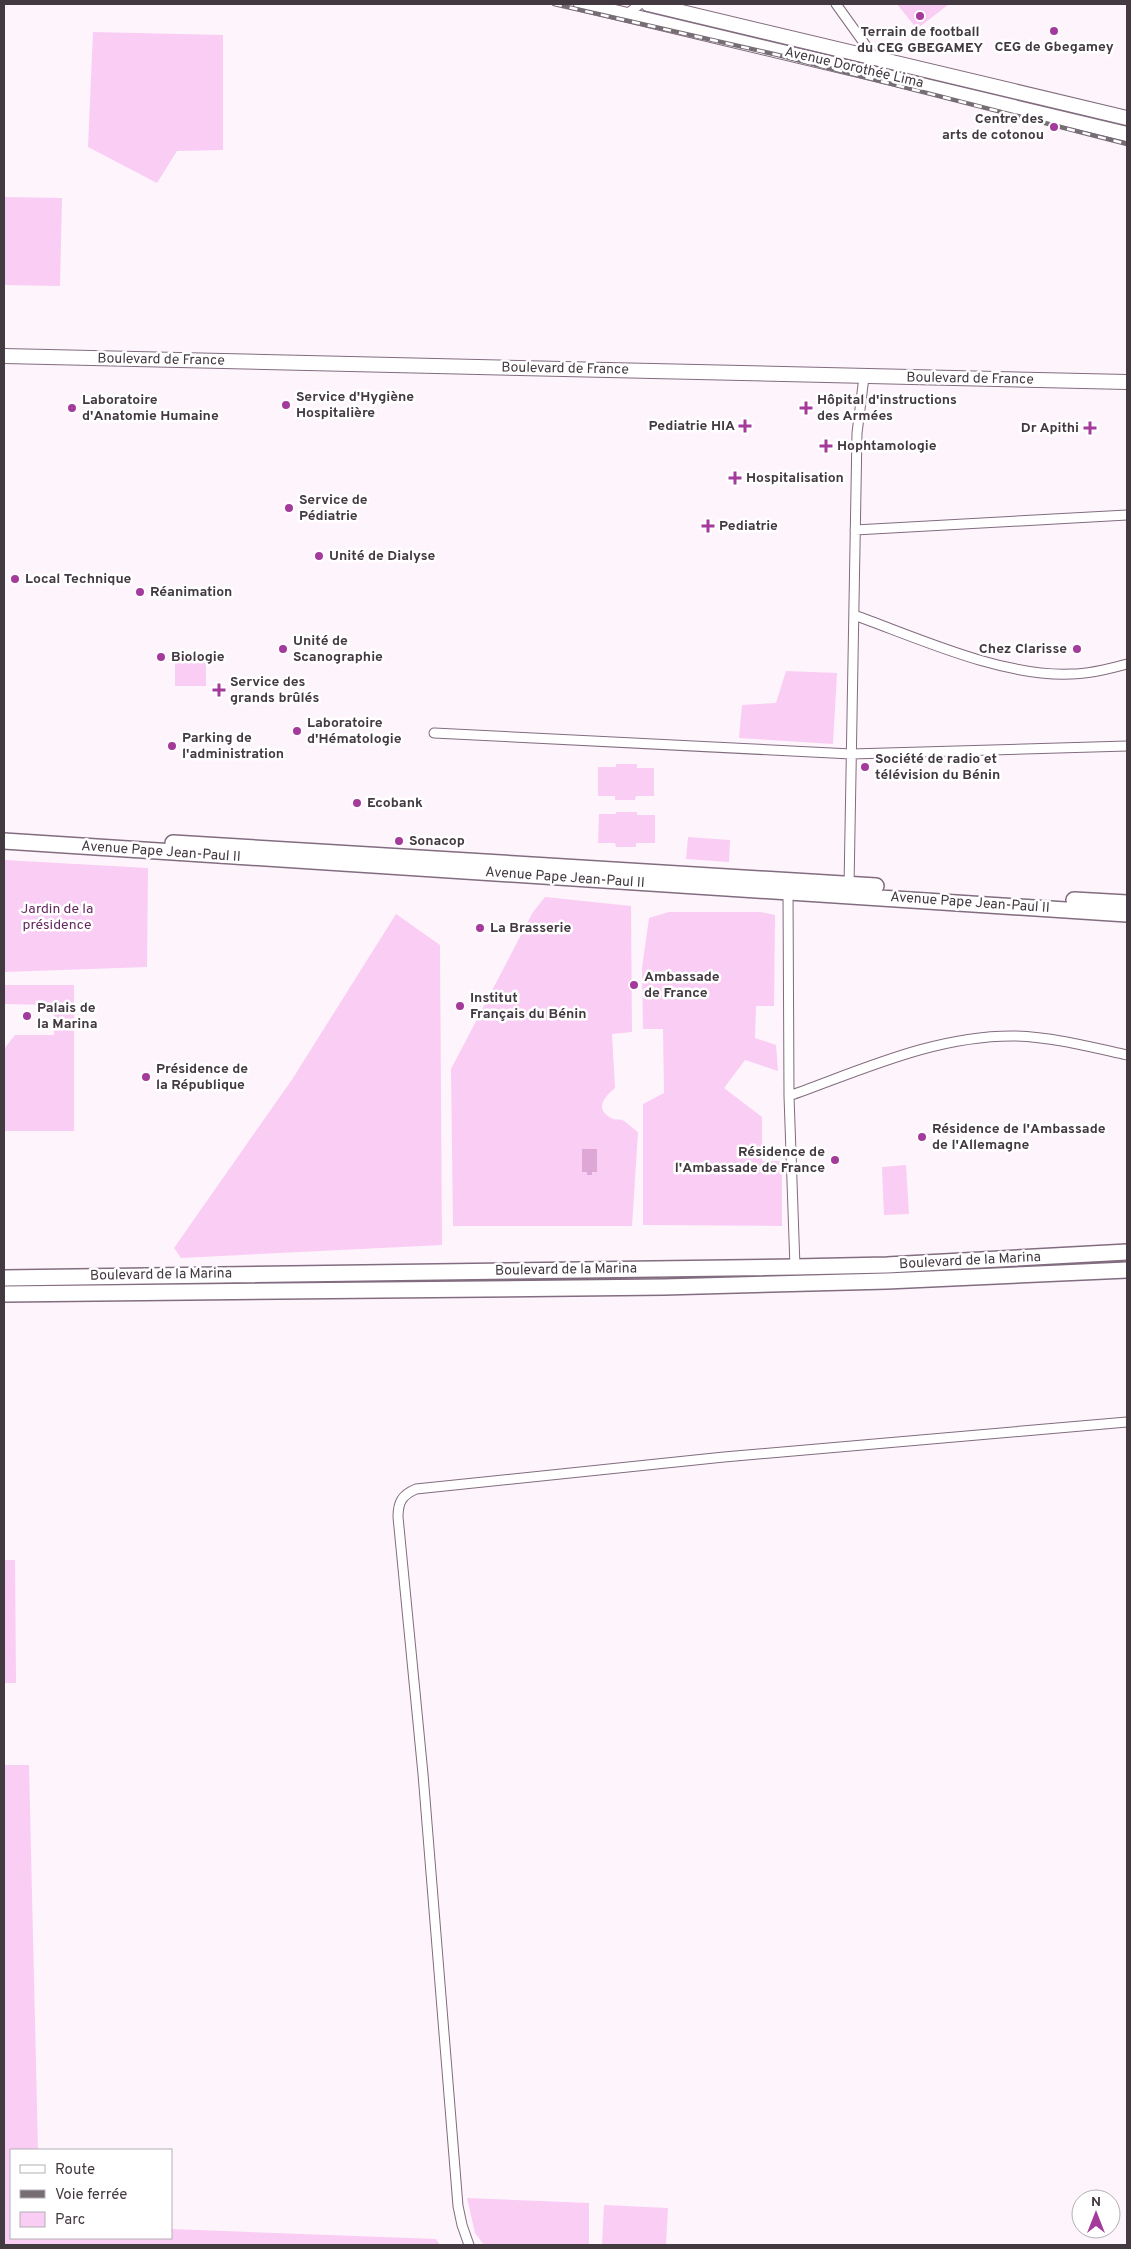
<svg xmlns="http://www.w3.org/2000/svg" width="1131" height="2249" font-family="Overpass,sans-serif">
  <rect width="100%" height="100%" fill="#fef4fc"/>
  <path fill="#facdf4" d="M 897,4 L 949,4 L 917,29 Z
    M 93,32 L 223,35 L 223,150 L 177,151 L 157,183 L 88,147 Z
    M 4,197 L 62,198 L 60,286 L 4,285 Z
    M 175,655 L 206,655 L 206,686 L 175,686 Z
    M 786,671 L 837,673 L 833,744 L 739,738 L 742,705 L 776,703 Z
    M 616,764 L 637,764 L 637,768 L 654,768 L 654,796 L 636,796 L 635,800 L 615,800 L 615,796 L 598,796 L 598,767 L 616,767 Z
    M 616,812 L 637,812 L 637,815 L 655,815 L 655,843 L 636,843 L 636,847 L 616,847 L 615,843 L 598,843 L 599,814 L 616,814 Z
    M 688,837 L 730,840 L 729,862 L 686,859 Z
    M 4,860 L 148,868 L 147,967 L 4,972 Z
    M 545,897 L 631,906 L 632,1032 L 612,1034 L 615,1088 C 603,1098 594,1110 613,1119 C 616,1120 619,1119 622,1120 C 627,1122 633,1129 638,1132 L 632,1226 L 453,1226 L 451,1069 L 533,912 Z
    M 669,912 L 761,912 L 775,915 L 774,1006 L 756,1006 L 755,1038 L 776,1045 L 778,1071 L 745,1060 L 724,1088 L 762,1117 L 762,1161 L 782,1161 L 782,1226 L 643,1225 L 643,1104 L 664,1093 L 663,1029 L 643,1029 L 642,968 L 649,918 Z
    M 396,914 L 440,945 L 442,1245 L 181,1258 L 174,1248 L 293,1078 Z
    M 4,985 L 74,985 L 74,1131 L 4,1131 L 4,1049 L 15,1035 L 54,1035 L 54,1005 L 4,1004 Z
    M 906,1165 L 909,1214 L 884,1215 L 882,1167 Z
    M 4,1560 L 15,1560 L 16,1683 L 4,1683 Z
    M 4,1765 L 29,1765 L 38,2150 L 11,2150 L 11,2238 L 171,2238 L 171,2229 L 436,2239 L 440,2245 L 4,2245 Z
    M 467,2198 L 589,2203 L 589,2245 L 484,2245 L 475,2233 Z
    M 604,2205 L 668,2208 L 666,2245 L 602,2245 Z"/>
  <path fill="#dda8d6" d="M 582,1149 L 597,1149 L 597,1172 L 592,1172 L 592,1175 L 587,1175 L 587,1172 L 582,1172 Z"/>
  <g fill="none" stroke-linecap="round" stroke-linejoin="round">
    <g stroke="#826c7f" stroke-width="11">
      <path id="street" d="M 836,4 L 874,57
        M 627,14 L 640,4
        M 855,530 L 1127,515
        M 854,615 C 918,638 1002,677 1071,674 C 1090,674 1109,669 1127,664
        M 434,733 L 851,754 L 1127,746
        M 849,887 L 857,433 L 864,377
        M 788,891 L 789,1096 L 795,1267
        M 789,1096 C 862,1070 936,1035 1015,1036 C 1053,1037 1091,1047 1127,1055
        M 469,2245 L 462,2225 L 458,2206 L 423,1774 L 398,1517 C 398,1502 402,1495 416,1489 L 724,1457 L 1127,1422"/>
    </g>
    <g stroke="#826c7f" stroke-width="16">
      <path id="secondary" d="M 581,4 L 1127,134
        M 648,4 L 1127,118
        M 4,356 L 1127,382"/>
    </g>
    <g stroke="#826c7f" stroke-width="18">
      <path id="primary" d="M 4,841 L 1127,914
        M 173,843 L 876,886
        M 1074,900 L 1127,903
        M 4,1278 L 795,1267 L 887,1265 L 1127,1252
        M 4,1294 L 664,1287 L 887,1281 L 1127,1270"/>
    </g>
    <use href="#street" stroke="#fff" stroke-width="9"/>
    <use href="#secondary" stroke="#fff" stroke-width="14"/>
    <use href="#primary" stroke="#fff" stroke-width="15"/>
    <g stroke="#776d75" stroke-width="4.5">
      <path id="rail" d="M 554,4 L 778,55 L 1127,144"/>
    </g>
    <use href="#rail" stroke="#fff" stroke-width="2.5" stroke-dasharray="8" stroke-linecap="butt"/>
  </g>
  <g fill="#a33a9c" stroke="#fff" stroke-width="2">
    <circle cx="920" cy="16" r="5"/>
    <circle cx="1054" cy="31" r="5"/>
    <circle cx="1054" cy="127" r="5"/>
    <circle cx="286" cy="405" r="5"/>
    <circle cx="72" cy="408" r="5"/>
    <path d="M803.5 400.5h5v5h5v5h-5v5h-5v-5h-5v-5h5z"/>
    <path d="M742.5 418.5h5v5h5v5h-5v5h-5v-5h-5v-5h5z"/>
    <path d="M1087.5 420.5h5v5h5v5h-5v5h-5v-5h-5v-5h5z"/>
    <path d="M823.5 438.5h5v5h5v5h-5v5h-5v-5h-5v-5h5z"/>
    <path d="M732.5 470.5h5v5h5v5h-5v5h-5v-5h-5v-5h5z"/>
    <circle cx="289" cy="508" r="5"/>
    <path d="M705.5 518.5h5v5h5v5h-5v5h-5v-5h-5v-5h5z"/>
    <circle cx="319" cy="556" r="5"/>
    <circle cx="15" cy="579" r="5"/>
    <circle cx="140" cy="592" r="5"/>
    <circle cx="283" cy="649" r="5"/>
    <circle cx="1077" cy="649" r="5"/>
    <circle cx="161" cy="657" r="5"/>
    <path d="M216.5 682.5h5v5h5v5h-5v5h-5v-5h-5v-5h5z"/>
    <circle cx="297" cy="731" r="5"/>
    <circle cx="172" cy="746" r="5"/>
    <circle cx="865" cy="767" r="5"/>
    <circle cx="357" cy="803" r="5"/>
    <circle cx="399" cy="841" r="5"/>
    <circle cx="480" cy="928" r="5"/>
    <circle cx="634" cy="985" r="5"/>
    <circle cx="460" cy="1006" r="5"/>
    <circle cx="27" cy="1016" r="5"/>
    <circle cx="146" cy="1077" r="5"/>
    <circle cx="922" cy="1137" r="5"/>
    <circle cx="835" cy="1160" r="5"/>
  </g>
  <g text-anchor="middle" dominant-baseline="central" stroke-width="5" stroke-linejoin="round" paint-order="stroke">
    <g font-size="14" font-weight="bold" fill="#433941" stroke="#fff" text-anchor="start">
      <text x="920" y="32" text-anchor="middle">Terrain de football<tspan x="920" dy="16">du CEG GBEGAMEY</tspan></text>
      <text x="1054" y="47" text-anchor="middle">CEG de Gbegamey</text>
      <text x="1044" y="119" text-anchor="end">Centre des<tspan x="1044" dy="16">arts de cotonou</tspan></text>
      <text x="296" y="397">Service d'Hygiène<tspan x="296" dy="16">Hospitalière</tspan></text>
      <text x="82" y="400">Laboratoire<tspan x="82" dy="16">d'Anatomie Humaine</tspan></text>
      <text x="817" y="400">Hôpital d'instructions<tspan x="817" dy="16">des Armées</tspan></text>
      <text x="735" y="426" text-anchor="end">Pediatrie HIA</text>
      <text x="1079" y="428" text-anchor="end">Dr Apithi</text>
      <text x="837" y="446">Hophtamologie</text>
      <text x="746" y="478">Hospitalisation</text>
      <text x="299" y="500">Service de<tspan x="299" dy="16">Pédiatrie</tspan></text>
      <text x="719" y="526">Pediatrie</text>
      <text x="329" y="556">Unité de Dialyse</text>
      <text x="25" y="579">Local Technique</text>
      <text x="150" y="592">Réanimation</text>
      <text x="293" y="641">Unité de<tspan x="293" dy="16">Scanographie</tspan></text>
      <text x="1067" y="649" text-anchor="end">Chez Clarisse</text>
      <text x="171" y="657">Biologie</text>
      <text x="230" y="682">Service des<tspan x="230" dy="16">grands brûlés</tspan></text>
      <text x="307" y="723">Laboratoire<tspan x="307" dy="16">d'Hématologie</tspan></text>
      <text x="182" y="738">Parking de<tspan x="182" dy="16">l'administration</tspan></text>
      <text x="875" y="759">Société de radio et<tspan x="875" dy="16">télévision du Bénin</tspan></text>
      <text x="367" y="803">Ecobank</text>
      <text x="409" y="841">Sonacop</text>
      <text x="490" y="928">La Brasserie</text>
      <text x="644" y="977">Ambassade<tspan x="644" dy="16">de France</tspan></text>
      <text x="470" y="998">Institut<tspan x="470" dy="16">Français du Bénin</tspan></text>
      <text x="37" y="1008">Palais de<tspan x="37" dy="16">la Marina</tspan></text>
      <text x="156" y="1069">Présidence de<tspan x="156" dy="16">la République</tspan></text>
      <text x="932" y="1129">Résidence de l'Ambassade<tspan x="932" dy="16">de l'Allemagne</tspan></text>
      <text x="825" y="1152" text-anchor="end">Résidence de<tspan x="825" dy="16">l'Ambassade de France</tspan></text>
    </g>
    <g font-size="14" fill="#433941" stroke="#fff">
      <text transform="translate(854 68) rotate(13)">Avenue Dorothée Lima</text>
      <text transform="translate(161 360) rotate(1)">Boulevard de France</text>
      <text transform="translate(565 369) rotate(1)">Boulevard de France</text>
      <text transform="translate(970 379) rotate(1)">Boulevard de France</text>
      <text transform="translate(161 852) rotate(4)">Avenue Pape Jean-Paul II</text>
      <text transform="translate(565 878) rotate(4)">Avenue Pape Jean-Paul II</text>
      <text transform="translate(970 903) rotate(4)">Avenue Pape Jean-Paul II</text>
      <text transform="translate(970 1261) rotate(-3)">Boulevard de la Marina</text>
      <text transform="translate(566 1270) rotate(-1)">Boulevard de la Marina</text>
      <text transform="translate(161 1275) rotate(-1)">Boulevard de la Marina</text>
    </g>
    <g font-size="14" fill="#64275f" stroke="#fff">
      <text x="57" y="909">Jardin de la<tspan x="57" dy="16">présidence</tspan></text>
    </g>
  </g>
  <rect width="1131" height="2249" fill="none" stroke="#433941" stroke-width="10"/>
  <rect x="10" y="2149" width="162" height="90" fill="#ffffff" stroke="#b4b0b3"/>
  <rect x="20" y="2165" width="25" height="8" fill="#ffffff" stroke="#b4b0b3"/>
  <text x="55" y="2174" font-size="15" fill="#433941">Route</text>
  <rect x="20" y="2190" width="25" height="8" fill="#776d75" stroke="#b4b0b3"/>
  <text x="55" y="2199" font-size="15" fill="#433941">Voie ferrée</text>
  <rect x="20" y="2212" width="25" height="15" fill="#facdf4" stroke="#b4b0b3"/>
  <text x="55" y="2224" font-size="15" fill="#433941">Parc</text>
  <g transform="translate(1096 2214)"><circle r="24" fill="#ffffff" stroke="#b4b0b3"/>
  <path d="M0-4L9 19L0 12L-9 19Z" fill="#a33a9c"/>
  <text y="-8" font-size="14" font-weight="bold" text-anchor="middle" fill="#433941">N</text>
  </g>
</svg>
